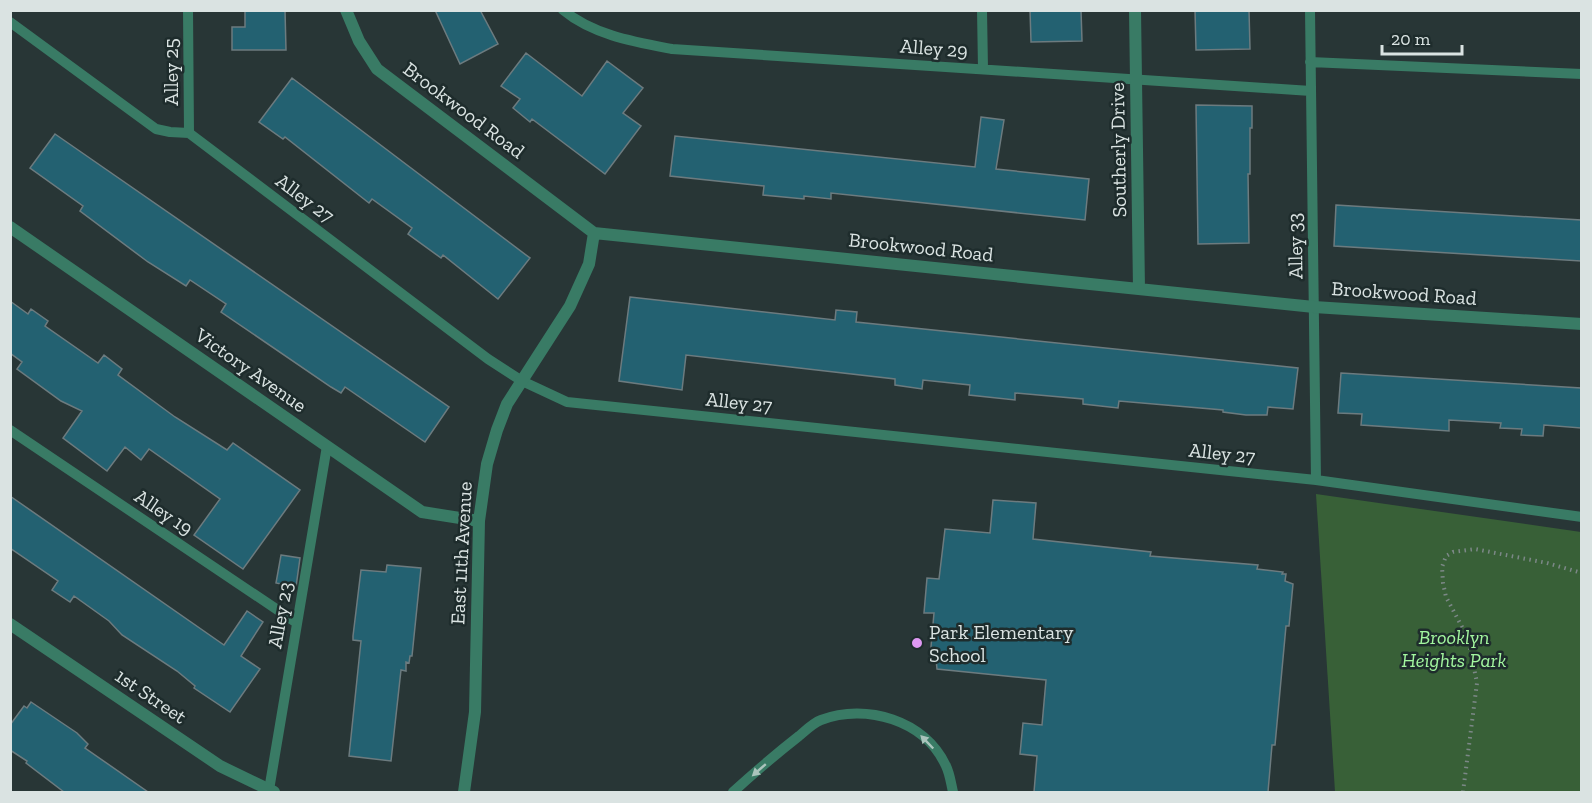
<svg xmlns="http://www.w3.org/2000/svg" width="1592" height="803" font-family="'Zilla Slab',serif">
  <rect width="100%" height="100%" fill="#283636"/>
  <path fill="#386037" d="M 1316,494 L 1581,532 L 1581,792 L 1335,792 Z"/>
  <path fill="#236171" stroke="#6c7b7f" stroke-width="1.5" d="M 245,10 L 285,10 L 286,50 L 232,50 L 232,27 L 245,27 Z
    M 435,10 L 480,10 L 498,44 L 460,64 Z
    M 1030,10 L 1081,10 L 1082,41 L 1031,42 Z
    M 1195,10 L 1249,10 L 1250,49 L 1196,50 Z
    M 526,53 L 582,96 L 607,61 L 643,88 L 623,113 L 641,126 L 605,174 L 532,119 L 530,122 L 513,108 L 520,99 L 501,86 Z
    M 292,78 L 530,258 L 498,299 L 443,255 L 441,258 L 408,234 L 412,228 L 372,199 L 369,203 L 285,137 L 283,139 L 259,122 Z
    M 1196,105 L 1252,106 L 1252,128 L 1250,128 L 1250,174 L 1248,174 L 1249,243 L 1198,244 Z
    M 981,117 L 1004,120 L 996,169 L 1089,179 L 1085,220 L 831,193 L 831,199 L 804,196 L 804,199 L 763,195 L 764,186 L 670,176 L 675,136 L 975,167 Z
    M 55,134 L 449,407 L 425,442 L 345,387 L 341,393 L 331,387 L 221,312 L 226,304 L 190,280 L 186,286 L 148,262 L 80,211 L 83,206 L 30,168 Z
    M 1336,205 L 1581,220 L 1581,261 L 1334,246 Z
    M 630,297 L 835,320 L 836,310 L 857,312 L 856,322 L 1298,368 L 1293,409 L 1268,407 L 1267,415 L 1246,415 L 1223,412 L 1223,410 L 1119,401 L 1118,408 L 1083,404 L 1083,399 L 1015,393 L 1015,400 L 969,395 L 970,385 L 923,380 L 922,389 L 895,385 L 895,379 L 686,355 L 682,390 L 619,381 Z
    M 10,301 L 28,314 L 31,309 L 48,321 L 45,326 L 98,363 L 104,355 L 122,369 L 118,375 L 175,417 L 227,450 L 233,443 L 300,490 L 243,569 L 194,535 L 220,499 L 149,449 L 141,460 L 125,447 L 107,471 L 63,438 L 82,411 L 61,401 L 17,369 L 22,362 L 10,353 Z
    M 1341,373 L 1581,388 L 1581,428 L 1544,425 L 1543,436 L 1521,435 L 1522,429 L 1500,428 L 1501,423 L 1449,420 L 1449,431 L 1361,425 L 1362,414 L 1338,413 Z
    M 10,496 L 224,645 L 247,611 L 263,622 L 241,656 L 260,669 L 230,712 L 194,688 L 195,686 L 177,671 L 122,635 L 109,621 L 74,596 L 70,602 L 52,590 L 58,581 L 10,548 Z
    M 993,500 L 1036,503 L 1033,539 L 1151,552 L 1150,556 L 1258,565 L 1257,569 L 1283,572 L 1282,574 L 1286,574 L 1285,581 L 1293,584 L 1289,626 L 1286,626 L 1275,745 L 1272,745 L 1268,792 L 1034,792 L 1037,756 L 1020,754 L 1023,723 L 1042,725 L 1046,680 L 937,669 L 936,659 L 930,658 L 934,613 L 924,613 L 927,578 L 939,579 L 945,529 L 990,533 Z
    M 281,555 L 300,558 L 296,587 L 276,583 Z
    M 387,565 L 421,568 L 412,656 L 410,656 L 409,663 L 406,662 L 406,671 L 401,670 L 391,761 L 349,756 L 361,641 L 353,640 L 353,636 L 361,570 L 386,572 Z
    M 31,702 L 77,733 L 88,744 L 85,748 L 148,792 L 64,792 L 26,763 L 27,761 L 10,750 L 10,725 L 24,706 L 27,708 Z"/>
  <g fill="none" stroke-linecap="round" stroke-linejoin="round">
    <path stroke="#7c8887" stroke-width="4" stroke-dasharray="1.5 4.5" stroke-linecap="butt" d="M 1463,792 L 1477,683 L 1468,638 L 1446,597 L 1443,583 L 1442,567 L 1446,556 L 1453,552 L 1475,549 L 1547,563 L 1582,573"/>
    <path stroke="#397b65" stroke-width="10" d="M 188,10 L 189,133
      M 563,10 C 593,35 635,42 672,49 L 1311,91
      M 982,10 L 983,69
      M 1310,10 L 1316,480
      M 10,22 L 156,129 L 170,132 L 189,133 L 488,359 L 522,381 L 567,402 L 1316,480 L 1582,517
      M 1310,62 L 1582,74
      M 10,430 L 297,623
      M 269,790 L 327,446
      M 733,792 C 754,773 776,754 799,736 C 805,731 813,723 821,720 C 866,703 925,720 946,766 C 950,774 951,784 953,792"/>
    <path stroke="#397b65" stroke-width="12" d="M 346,10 L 359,41 L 377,69 L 594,233 L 1314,307 L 1582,324
      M 1135,10 L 1139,289
      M 10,227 L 422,512 L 479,521
      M 10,624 L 220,766 L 274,792
      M 464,792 L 475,712 L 479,521 L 487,464 L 497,430 L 507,404 L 570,306 L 589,264 L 594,233"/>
  </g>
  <defs><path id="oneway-solid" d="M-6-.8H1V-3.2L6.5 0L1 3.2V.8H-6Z" transform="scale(1.5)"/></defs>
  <g fill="#aac4bc">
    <use href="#oneway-solid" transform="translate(927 742) rotate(-134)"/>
    <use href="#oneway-solid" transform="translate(759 770) rotate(139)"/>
  </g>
  <circle fill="#de98f2" stroke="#1e2c2c" stroke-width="2" cx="917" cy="643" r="6"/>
  <g text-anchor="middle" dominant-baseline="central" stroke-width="5" stroke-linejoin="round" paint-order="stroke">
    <g font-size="20" fill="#dae3e2" stroke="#1e2c2c">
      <text transform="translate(934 48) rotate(4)">Alley 29</text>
      <text transform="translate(171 72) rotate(-90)">Alley 25</text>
      <text transform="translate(464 110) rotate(37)">Brookwood Road</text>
      <text transform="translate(1118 150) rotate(-91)">Southerly Drive</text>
      <text transform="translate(305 198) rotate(37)">Alley 27</text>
      <text transform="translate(1295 246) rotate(-91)">Alley 33</text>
      <text transform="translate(921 247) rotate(6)">Brookwood Road</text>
      <text transform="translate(1404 293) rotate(4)">Brookwood Road</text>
      <text transform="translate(251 370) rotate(35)">Victory Avenue</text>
      <text transform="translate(739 402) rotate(6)">Alley 27</text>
      <text transform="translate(1222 453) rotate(6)">Alley 27</text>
      <text transform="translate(164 512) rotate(34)">Alley 19</text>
      <text transform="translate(461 553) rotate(-87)">East 11th Avenue</text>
      <text transform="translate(280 615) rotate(-80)">Alley 23</text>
      <text transform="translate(151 696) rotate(34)">1st Street</text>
    </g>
    <g font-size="20" fill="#dae3e2" stroke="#1e2c2c" text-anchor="start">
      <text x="929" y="632">Park Elementary<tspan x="929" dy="23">School</tspan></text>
    </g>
    <g font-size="20" font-style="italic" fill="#a3f79f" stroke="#1e2c2c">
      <text x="1454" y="637">Brooklyn<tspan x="1454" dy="23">Heights Park</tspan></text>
    </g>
  </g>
  <rect width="1592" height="803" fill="none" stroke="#dae3e2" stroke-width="24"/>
  <path d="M1382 45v9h80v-9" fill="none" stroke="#dae3e2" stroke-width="3"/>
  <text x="1391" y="45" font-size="18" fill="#dae3e2" stroke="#1e2c2c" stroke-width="4.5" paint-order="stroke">20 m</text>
</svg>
